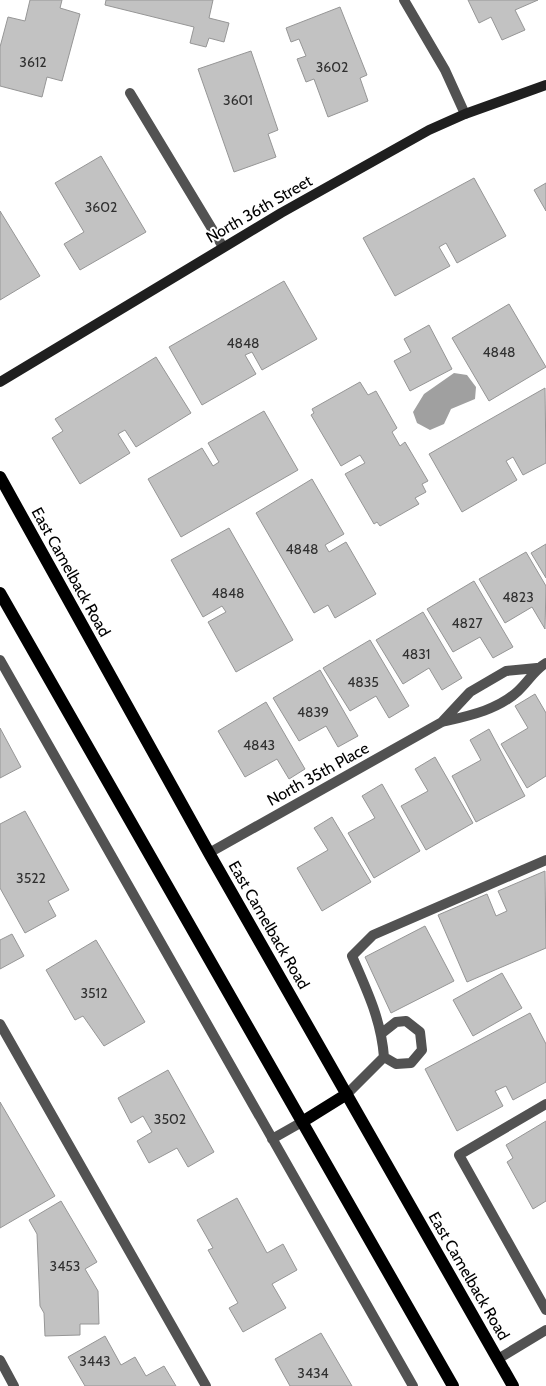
<svg xmlns="http://www.w3.org/2000/svg" width="546" height="1386" font-family="Cabin,sans-serif">
  <rect width="100%" height="100%" fill="#fff"/>
  <path fill="#a0a0a0" d="M 454,373 L 467,375 L 476,387 L 475,399 L 451,409 L 444,424 L 430,430 L 417,423 L 413,412 L 424,394 Z"/>
  <path fill="#c2c2c2" stroke="#969696" d="M 30,0 L 62,0 L 60,8 L 80,14 L 62,81 L 47,77 L 42,97 L 0,86 L 0,47 L 8,17 L 25,21 Z
    M 106,0 L 213,0 L 209,18 L 229,23 L 224,42 L 209,38 L 206,47 L 190,43 L 194,27 L 105,5 Z
    M 468,0 L 538,0 L 515,10 L 525,30 L 502,40 L 491,17 L 479,23 Z
    M 340,7 L 367,75 L 360,78 L 368,101 L 328,117 L 314,79 L 306,82 L 297,59 L 306,56 L 299,39 L 291,42 L 286,28 Z
    M 251,51 L 278,130 L 268,134 L 276,157 L 234,172 L 198,69 Z
    M 101,156 L 146,232 L 80,270 L 64,244 L 84,232 L 55,183 Z
    M 474,178 L 506,236 L 457,263 L 446,243 L 439,247 L 450,266 L 395,296 L 363,238 Z
    M 546,183 L 546,211 L 534,190 Z
    M 0,211 L 40,276 L 0,300 Z
    M 284,281 L 317,339 L 262,370 L 252,352 L 245,355 L 256,374 L 202,405 L 169,347 Z
    M 509,304 L 546,367 L 489,401 L 452,338 Z
    M 429,325 L 452,369 L 410,391 L 394,361 L 411,352 L 404,339 Z
    M 156,357 L 191,413 L 136,447 L 125,430 L 118,434 L 130,453 L 80,484 L 52,438 L 63,431 L 55,419 Z
    M 360,382 L 368,395 L 376,391 L 397,428 L 392,432 L 400,446 L 405,442 L 428,481 L 422,484 L 426,492 L 415,498 L 419,504 L 380,526 L 377,522 L 374,524 L 345,474 L 365,463 L 360,455 L 341,466 L 311,415 L 314,413 L 312,409 Z
    M 545,388 L 546,463 L 523,475 L 513,457 L 506,461 L 517,480 L 462,512 L 429,454 Z
    M 264,411 L 298,470 L 181,537 L 148,479 L 202,448 L 213,466 L 219,462 L 208,443 Z
    M 312,479 L 344,534 L 325,545 L 329,552 L 346,542 L 376,594 L 335,618 L 328,605 L 314,613 L 256,513 Z
    M 229,528 L 293,640 L 236,672 L 208,622 L 226,612 L 222,606 L 203,617 L 171,560 Z
    M 546,544 L 546,578 L 531,553 Z
    M 526,552 L 546,586 L 545,629 L 532,607 L 505,623 L 479,579 Z
    M 474,581 L 513,647 L 493,658 L 480,637 L 453,652 L 427,609 Z
    M 423,612 L 462,678 L 442,690 L 429,668 L 403,684 L 376,640 Z
    M 370,640 L 409,706 L 389,718 L 376,696 L 350,711 L 323,668 Z
    M 320,670 L 358,736 L 338,747 L 326,726 L 299,741 L 273,698 Z
    M 535,694 L 546,713 L 546,776 L 527,788 L 501,744 L 528,728 L 515,706 Z
    M 266,702 L 305,769 L 289,779 L 277,759 L 245,777 L 218,731 Z
    M 0,728 L 21,767 L 0,778 Z
    M 489,729 L 525,796 L 476,822 L 452,776 L 481,760 L 470,740 Z
    M 435,757 L 473,823 L 426,850 L 401,806 L 428,791 L 415,769 Z
    M 382,784 L 420,851 L 374,878 L 348,833 L 375,818 L 362,796 Z
    M 25,811 L 69,890 L 48,901 L 56,916 L 25,933 L 0,888 L 0,824 Z
    M 332,817 L 371,882 L 322,911 L 297,868 L 328,850 L 314,828 Z
    M 545,871 L 546,948 L 467,982 L 438,915 L 487,894 L 496,916 L 507,911 L 498,891 Z
    M 425,926 L 454,981 L 391,1013 L 365,957 Z
    M 12,934 L 24,956 L 0,969 L 0,940 Z
    M 96,940 L 145,1022 L 104,1046 L 83,1016 L 75,1020 L 46,970 Z
    M 502,973 L 522,1008 L 473,1036 L 453,1000 Z
    M 530,1013 L 546,1044 L 546,1082 L 513,1100 L 506,1086 L 495,1091 L 503,1106 L 457,1131 L 425,1069 Z
    M 168,1070 L 214,1152 L 188,1167 L 177,1148 L 149,1163 L 137,1141 L 152,1132 L 143,1116 L 131,1123 L 118,1098 Z
    M 0,1102 L 55,1196 L 0,1228 Z
    M 546,1121 L 546,1201 L 533,1209 L 507,1162 L 513,1158 L 506,1145 Z
    M 237,1198 L 267,1253 L 283,1244 L 297,1270 L 272,1284 L 286,1308 L 243,1332 L 229,1308 L 238,1303 L 208,1250 L 213,1248 L 197,1220 Z
    M 61,1201 L 97,1262 L 85,1269 L 98,1291 L 99,1324 L 80,1324 L 80,1335 L 45,1336 L 44,1313 L 40,1306 L 37,1234 L 29,1220 Z
    M 321,1333 L 352,1386 L 290,1386 L 275,1359 Z
    M 105,1336 L 121,1365 L 135,1357 L 146,1376 L 164,1366 L 176,1386 L 85,1386 L 68,1357 Z"/>
  <g fill="none" stroke-linecap="round" stroke-linejoin="round">
    <path stroke="#525252" stroke-width="10" d="M 0,1024 L 206,1386
      M 382,1033 L 396,1022 L 406,1021 L 420,1032 L 422,1050 L 411,1063 L 396,1064 L 384,1057
      M 347,1094 L 384,1057 C 381,1019 367,991 352,956 L 373,935 L 546,860
      M 546,1104 L 459,1155 L 546,1310
      M 498,1359 L 546,1330"/>
    <path stroke="#525252" stroke-width="10" d="M 404,0 L 445,70 L 465,114
      M 130,93 L 223,247
      M 0,660 L 413,1386
      M 442,722 L 470,692 L 506,671 L 537,668
      M 209,853 L 442,722 C 468,716 498,710 518,691 C 529,681 534,670 546,663
      M 272,1139 L 302,1122
      M 0,1360 L 14,1386"/>
    <path stroke="#1f1f1f" stroke-width="10" d="M 0,382 L 281,213 L 429,130 L 465,114 L 546,85"/>
    <path stroke="#000" stroke-width="12" d="M 0,477 L 209,853 L 513,1386
      M 0,593 L 453,1386
      M 302,1122 L 347,1094"/>
  </g>
  <g text-anchor="middle" dominant-baseline="central" stroke-width="4" stroke-linejoin="round" paint-order="stroke">
    <g font-size="14" fill="#303030">
      <text x="33" y="62">3612</text>
      <text x="332" y="67">3602</text>
      <text x="238" y="100">3601</text>
      <text x="101" y="207">3602</text>
      <text x="243" y="343">4848</text>
      <text x="499" y="352">4848</text>
      <text x="302" y="549">4848</text>
      <text x="228" y="593">4848</text>
      <text x="518" y="597">4823</text>
      <text x="467" y="623">4827</text>
      <text x="416" y="654">4831</text>
      <text x="363" y="682">4835</text>
      <text x="313" y="712">4839</text>
      <text x="259" y="745">4843</text>
      <text x="31" y="878">3522</text>
      <text x="94" y="993">3512</text>
      <text x="170" y="1119">3502</text>
      <text x="65" y="1266">3453</text>
      <text x="95" y="1361">3443</text>
      <text x="313" y="1373">3434</text>
    </g>
    <g font-size="16" fill="#000" stroke="#fff">
      <text transform="translate(259 209) rotate(-30)">North 36th Street</text>
      <text transform="translate(71 572) rotate(61)">East Camelback Road</text>
      <text transform="translate(318 774) rotate(-29)">North 35th Place</text>
      <text transform="translate(269 925) rotate(60)">East Camelback Road</text>
      <text transform="translate(469 1276) rotate(60)">East Camelback Road</text>
    </g>
  </g>
</svg>
